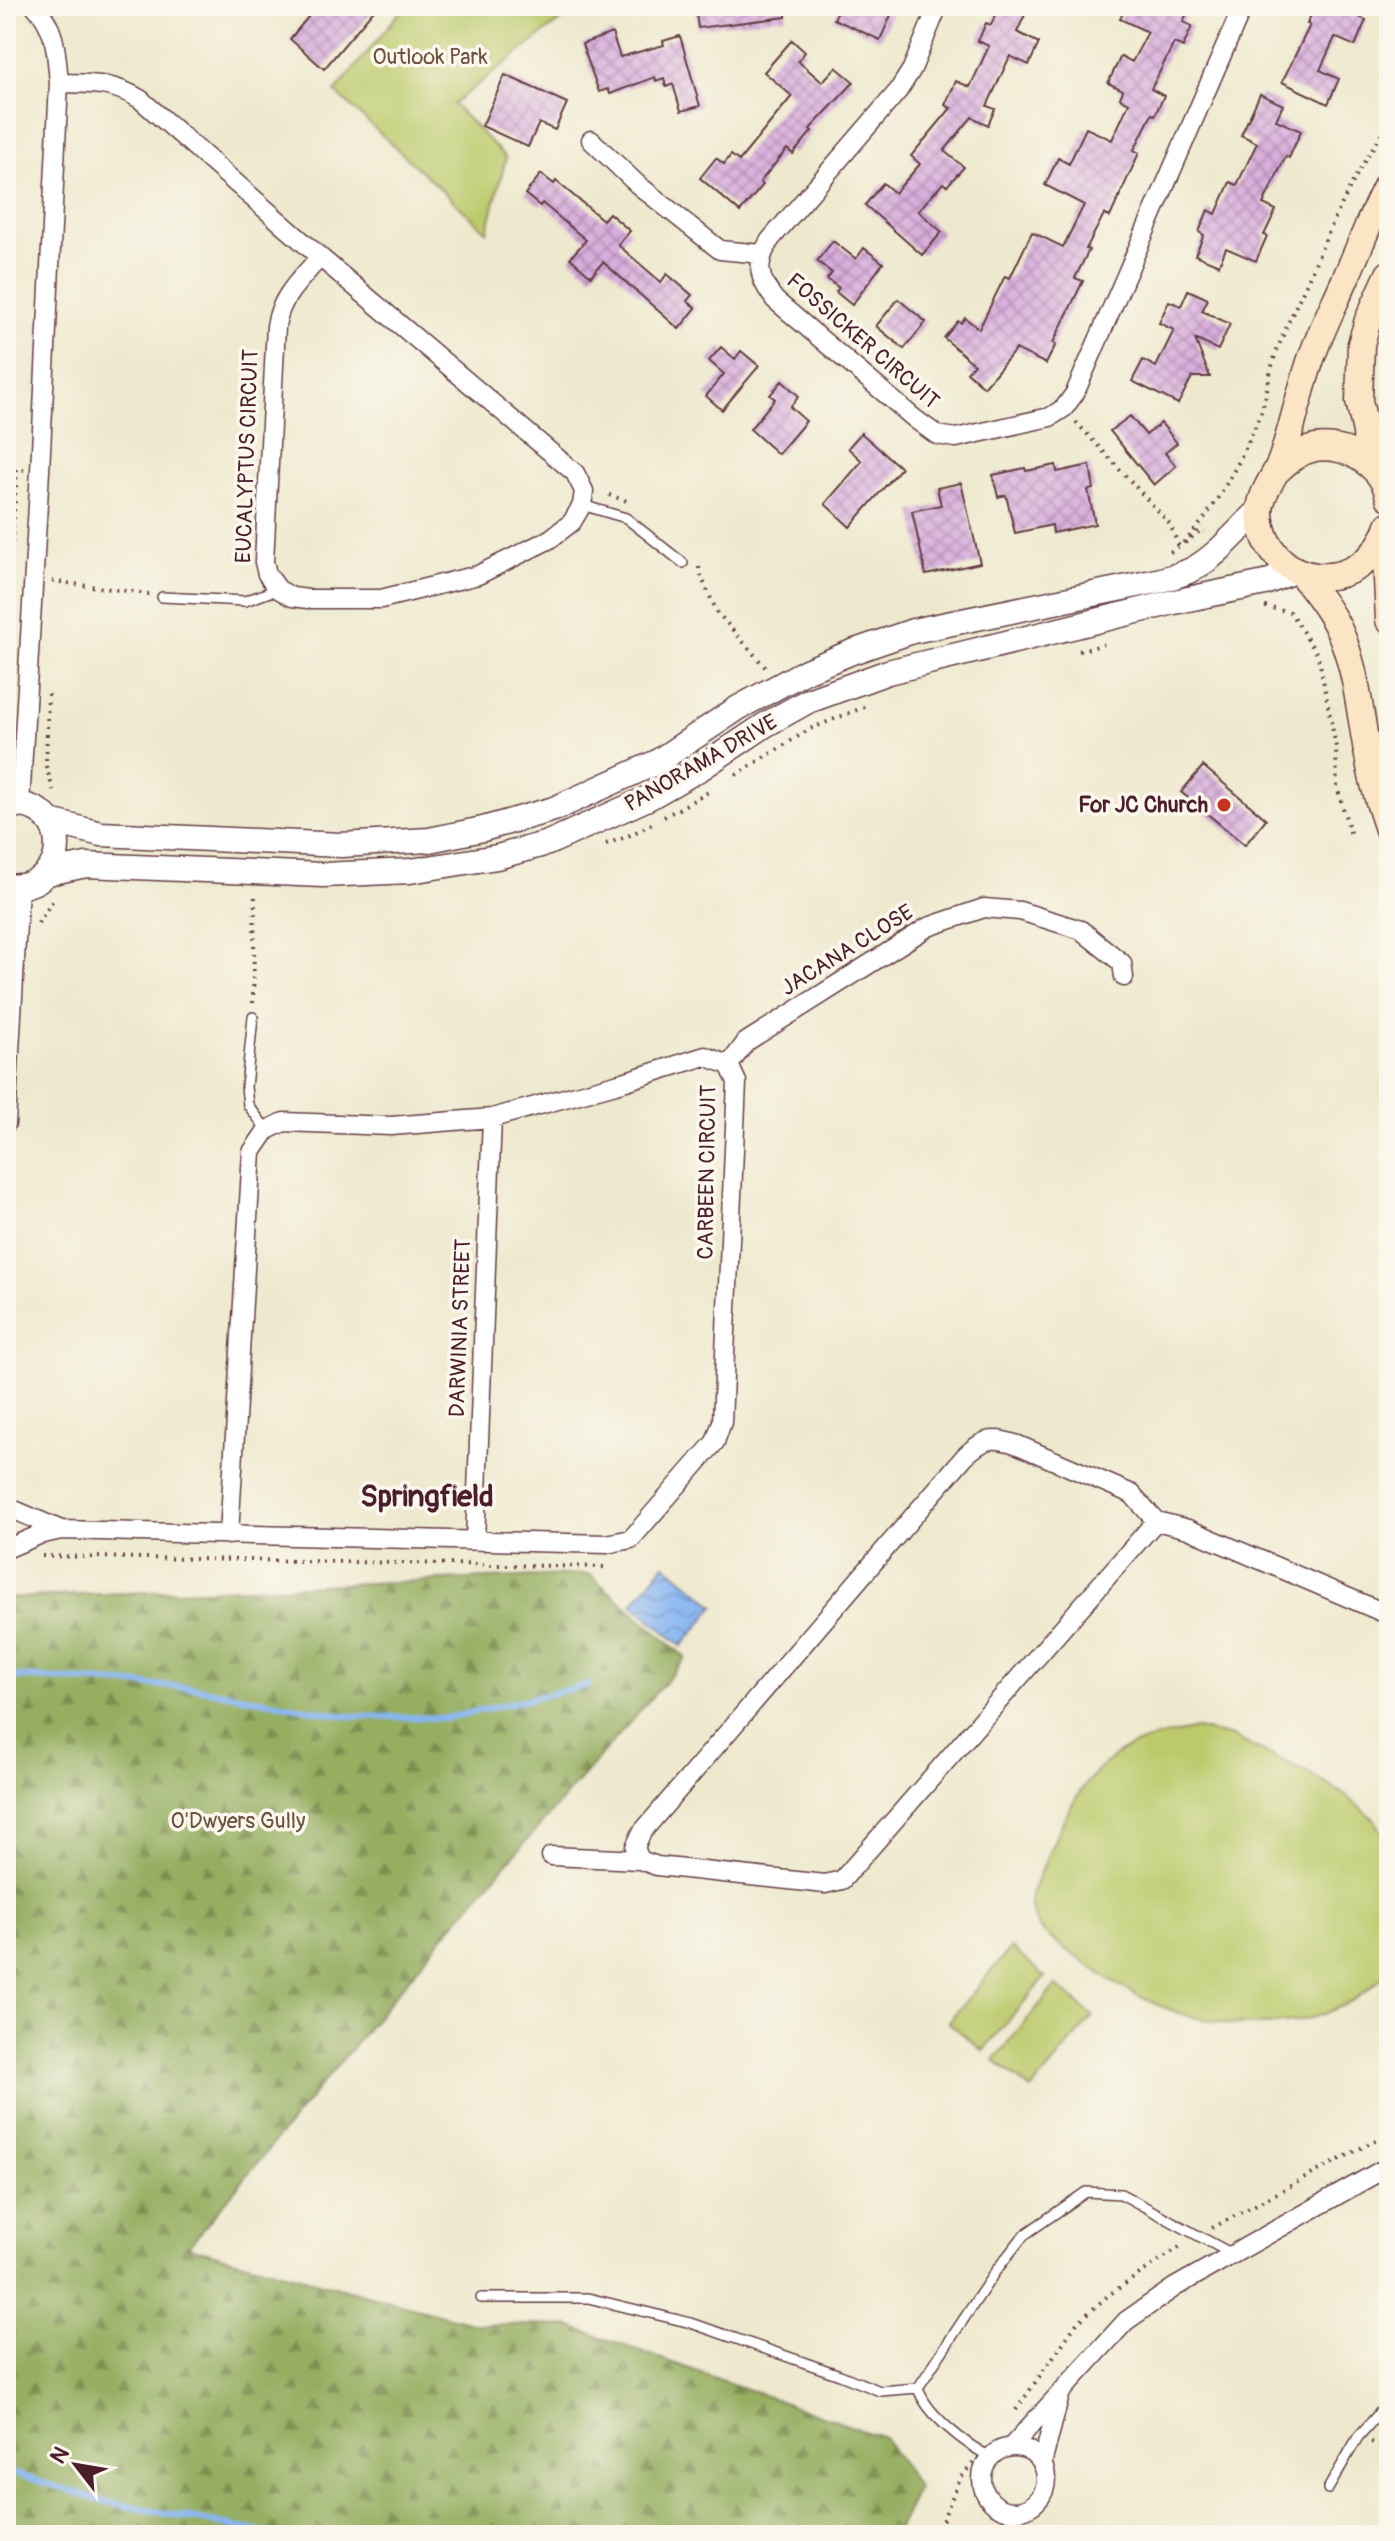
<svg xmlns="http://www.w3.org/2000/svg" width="1395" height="2541" font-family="Pangolin,sans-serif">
  <defs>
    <pattern id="forest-firs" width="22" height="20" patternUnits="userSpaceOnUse" patternTransform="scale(2)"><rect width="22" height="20" fill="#95ae60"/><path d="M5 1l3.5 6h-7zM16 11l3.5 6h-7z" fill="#7c8d4f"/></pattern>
    <pattern id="water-waves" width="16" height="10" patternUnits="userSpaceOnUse" patternTransform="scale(2)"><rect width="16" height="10" fill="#87b6f2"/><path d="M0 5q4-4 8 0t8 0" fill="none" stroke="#7093c4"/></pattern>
    <pattern id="building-cross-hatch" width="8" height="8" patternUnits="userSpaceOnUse" patternTransform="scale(2)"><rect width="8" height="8" fill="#d9afdd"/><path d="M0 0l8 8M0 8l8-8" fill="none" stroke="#b28eb3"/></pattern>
  </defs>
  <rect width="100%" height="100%" fill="#fbf7ec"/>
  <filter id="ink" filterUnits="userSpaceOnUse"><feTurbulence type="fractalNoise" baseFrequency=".0125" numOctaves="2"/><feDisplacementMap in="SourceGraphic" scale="16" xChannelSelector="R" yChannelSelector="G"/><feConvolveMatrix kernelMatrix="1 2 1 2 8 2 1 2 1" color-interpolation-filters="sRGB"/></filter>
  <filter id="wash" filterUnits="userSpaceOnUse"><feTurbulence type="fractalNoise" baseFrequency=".006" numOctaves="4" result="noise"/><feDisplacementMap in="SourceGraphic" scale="32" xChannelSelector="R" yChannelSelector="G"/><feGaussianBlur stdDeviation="1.8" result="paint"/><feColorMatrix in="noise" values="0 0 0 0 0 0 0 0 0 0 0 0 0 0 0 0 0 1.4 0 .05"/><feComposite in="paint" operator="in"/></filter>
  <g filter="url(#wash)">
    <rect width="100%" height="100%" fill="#eee9ce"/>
    <path fill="url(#forest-firs)" stroke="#706646" stroke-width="2" d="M 589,1574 L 686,1658 L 446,1933 L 188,2247 L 475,2324 L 569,2326 L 884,2438 L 918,2487 L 895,2535 L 6,2535 L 6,1598 Z"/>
    <path fill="#bcca6c" stroke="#83744c" stroke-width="2" d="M 405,6 L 599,6 L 561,20 L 453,104 L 506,158 L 487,232 L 335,92 Z
      M 1197,1729 L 1233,1737 L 1308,1773 L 1345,1795 L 1375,1820 L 1389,1844 L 1389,1969 C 1337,2033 1235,2037 1163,2007 C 1132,1995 1105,1977 1078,1958 C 1055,1942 1026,1926 1031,1894 C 1054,1844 1071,1784 1119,1753 C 1141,1739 1172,1734 1197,1729 Z
      M 1011,1948 L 1045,1977 L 983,2051 L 948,2022 Z
      M 1056,1985 L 1093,2016 L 1031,2090 L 994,2060 Z"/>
    <path fill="url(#water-waves)" stroke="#686a8e" stroke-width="2" d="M 665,1564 L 715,1606 L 682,1646 L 632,1604 Z"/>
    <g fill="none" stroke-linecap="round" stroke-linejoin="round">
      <path stroke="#87b6f2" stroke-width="6" d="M 6,1676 L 197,1688 L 345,1716 L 447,1718 L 588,1685
        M 6,2471 L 107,2502 L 276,2535
        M 458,2535 L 536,2530"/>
    </g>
    <g id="blocks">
      <path fill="url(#building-cross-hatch)" d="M 317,6 L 377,6 L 324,69 L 290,39 Z
        M 695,6 L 786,6 L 786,17 L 698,28 Z
        M 840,6 L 895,6 L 880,40 L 834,19 Z
        M 1000,6 L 1029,6 L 1017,32 L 1039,43 L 1029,65 L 1010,56 L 987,106 L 995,109 L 988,125 L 972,117 L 944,151 L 964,167 L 947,186 L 943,183 L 918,211 L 942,232 L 922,255 L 865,205 L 883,183 L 895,193 L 920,164 L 911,156 L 951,108 L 945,105 L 956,81 L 970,87 L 989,46 L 978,41 L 986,23 L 991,25 Z
        M 1126,6 L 1190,6 L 1183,22 L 1192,26 L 1183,47 L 1174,43 L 1151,89 L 1164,96 L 1155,115 L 1152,114 L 1134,150 L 1139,153 L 1110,217 L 1104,214 L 1086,249 L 1089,250 L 1075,278 L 1083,281 L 1053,343 L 1056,344 L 1046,364 L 1016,349 L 984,387 L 967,372 L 974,364 L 944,338 L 958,321 L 961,323 L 965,318 L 979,329 L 1005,276 L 1010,278 L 1032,232 L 1063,247 L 1084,205 L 1045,185 L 1058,158 L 1069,164 L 1086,128 L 1112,140 L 1129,103 L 1120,98 L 1123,90 L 1108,83 L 1121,56 L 1132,62 L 1148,32 L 1120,19 Z
        M 1315,6 L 1351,6 L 1348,12 L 1366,20 L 1355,46 L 1335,37 L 1320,70 L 1339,79 L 1328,104 L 1282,82 L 1310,25 L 1307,24 Z
        M 612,33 L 620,57 L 664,45 L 663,41 L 680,36 L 700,106 L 681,111 L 673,84 L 666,87 L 664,78 L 656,81 L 655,77 L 610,94 L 608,89 L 599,92 L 582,44 Z
        M 792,40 L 805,52 L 798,61 L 822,82 L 836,67 L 854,82 L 810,129 L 812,131 L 793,154 L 787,149 L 760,182 L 763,185 L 740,212 L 700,178 L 716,158 L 724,164 L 731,155 L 739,161 L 792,96 L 764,72 Z
        M 505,75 L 567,103 L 555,130 L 539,123 L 528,147 L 482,126 Z
        M 1260,94 L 1283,105 L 1276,120 L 1301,131 L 1289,158 L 1286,156 L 1263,204 L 1276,210 L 1264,235 L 1267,236 L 1256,261 L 1226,248 L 1219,265 L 1195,255 L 1204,235 L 1199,232 L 1208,210 L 1216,214 L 1230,182 L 1237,185 L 1257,143 L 1241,135 Z
        M 541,174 L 554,184 L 556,181 L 603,220 L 609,213 L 630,231 L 618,245 L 661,282 L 667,274 L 692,295 L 687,301 L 696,308 L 679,329 L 603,262 L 591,276 L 570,258 L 586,240 L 542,203 L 540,206 L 525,194 Z
        M 833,241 L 856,259 L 864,248 L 883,263 L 852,305 L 836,292 L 839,288 L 827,279 L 832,273 L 817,261 Z
        M 1188,290 L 1208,299 L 1202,311 L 1230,324 L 1218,350 L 1195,339 L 1210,377 L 1192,377 L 1178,404 L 1132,381 L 1143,360 L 1156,367 L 1174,330 L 1159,323 L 1169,301 L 1181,306 Z
        M 898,299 L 926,322 L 904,349 L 876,326 Z
        M 721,347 L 735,359 L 741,351 L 759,366 L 722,410 L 706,396 L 724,374 L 709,361 Z
        M 782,381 L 799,396 L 790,407 L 806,421 L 778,454 L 750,429 L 775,399 L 770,395 Z
        M 1130,416 L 1146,435 L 1161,423 L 1177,443 L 1165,453 L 1176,466 L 1154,485 L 1110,431 Z
        M 861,433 L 901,468 L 850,527 L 825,504 L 862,461 L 848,448 Z
        M 1056,465 L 1057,472 L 1090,465 L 1094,489 L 1088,490 L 1095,524 L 1053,533 L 1052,525 L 1015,533 L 1006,495 L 998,497 L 993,475 L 1025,468 L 1026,471 Z
        M 961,483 L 980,563 L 926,575 L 912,511 L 941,505 L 937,488 Z
        M 1203,766 L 1266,819 L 1245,845 L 1181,792 Z"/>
    </g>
  </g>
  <g filter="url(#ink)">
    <use href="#blocks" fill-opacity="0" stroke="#633d43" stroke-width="2"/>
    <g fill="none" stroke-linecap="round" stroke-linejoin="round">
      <g stroke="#633d43" stroke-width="12">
        <path id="service" d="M 582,505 L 626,518 L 683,563
          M 162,597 L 245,601 L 278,589
          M 253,1017 L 246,1087 L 248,1105 L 267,1130
          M 481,2298 L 588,2298 L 691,2323 L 840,2375 L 880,2391 L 918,2388 C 926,2414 966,2445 991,2457
          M 918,2388 L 995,2272 L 1024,2235 L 1086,2192 L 1121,2194 L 1234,2255
          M 1328,2489 L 1358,2437 L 1389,2402"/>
      </g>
      <g stroke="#633d43" stroke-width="21">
        <path id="minor" d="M 938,6 L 912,69 L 898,91 L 770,240 C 755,265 758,278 775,300 L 915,419 L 937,435 L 956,438 L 1050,417 L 1064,408 L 1075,393 L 1243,6
          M 59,83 C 91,84 112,82 140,99 L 320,257 L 575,473 L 584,491 L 582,505 L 572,522 L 550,539 L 478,575 L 381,599 L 308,599 L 292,597 L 278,589 L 267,574 L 264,562 L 276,326 C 280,297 301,279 320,257
          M 591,140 L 637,184 L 720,250 L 762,254
          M 20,804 L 40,471 L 59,83 C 56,52 57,30 35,6
          M 729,1065 L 746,1042 L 928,927 L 984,908 L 1020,911 L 1081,930 L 1122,963 L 1124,977
          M 6,1124 L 19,887
          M 12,1509 L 61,1530
          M 1156,1521 L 842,1880 L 825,1884 L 657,1866 L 640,1860 L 635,1847 L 642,1832 L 965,1456 C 984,1438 993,1436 1018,1445 L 1132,1494 L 1156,1521 L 1188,1529 L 1389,1615
          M 475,1541 L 492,1118
          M 6,1549 L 39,1535 L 61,1530 L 607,1544 L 631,1539 L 715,1442 L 722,1422 L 737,1082 L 729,1065 L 705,1056 L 623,1082 L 492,1118 L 391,1126 L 284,1122 L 267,1130 L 252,1152 L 229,1535
          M 551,1856 L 640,1860
          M 1011,2447 L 1126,2321 L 1175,2287 L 1389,2166
          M982 2479a32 32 0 1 1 64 0a32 32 0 1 1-64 0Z
          M 1042,2464 L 1060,2395"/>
      </g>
      <g stroke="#633d43" stroke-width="27">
        <path id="tertiary" d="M 6,805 C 75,797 73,894 6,886
          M 50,821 L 101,834 L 341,845 L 429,840 L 483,829 L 554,809 L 657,762 L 738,708 L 806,671 L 852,652 L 913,631 L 1157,581 C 1168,578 1182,575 1193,569 C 1219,555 1238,529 1260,510
          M 48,873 L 86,865 L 323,875 L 410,871 L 497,857 L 548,843 L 648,798 L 701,768 L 765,725 L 808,701 L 888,672 L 1174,602 L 1265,583 L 1296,570"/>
      </g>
      <g stroke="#633d43" stroke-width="29">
        <path id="secondary" d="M 1389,181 C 1373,211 1361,244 1347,275 C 1335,303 1321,330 1311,359 C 1300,391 1293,425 1282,458 C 1276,476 1259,494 1260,514 C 1266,591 1365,599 1389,525
          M 1367,463 L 1366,432 L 1359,401 L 1361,344 L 1368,320 L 1389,274
          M 1277,471 C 1288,460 1300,451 1315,448 C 1347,443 1383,466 1389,497
          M 1385,538 L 1389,620
          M 1300,572 C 1315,592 1331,611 1341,634 C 1358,675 1360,718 1369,761 C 1373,785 1381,809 1389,832"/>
      </g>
      <path stroke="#633d43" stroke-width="4" stroke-dasharray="2 6" stroke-linecap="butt" d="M 427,6 L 431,10 L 444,6
        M 1076,422 L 1170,524 L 1179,547
        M 609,495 L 627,501
        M 1185,543 L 1201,530 L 1204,532
        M 1170,552 C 1204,535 1248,448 1261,412 C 1268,392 1269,372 1276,353 C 1286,326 1299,300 1310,275 C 1333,222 1355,170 1389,124
        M 699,567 L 700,574 L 717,612 L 766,668
        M 6,571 L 10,571 L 17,469 L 24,470
        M 52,581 L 149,594
        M 1265,607 L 1290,612 L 1317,654 L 1320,664 L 1336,747 L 1337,787 L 1351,836
        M 6,640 L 10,571
        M 1079,651 L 1109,643
        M 48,694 L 46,766 L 55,796
        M 736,775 L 810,729 L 869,705
        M 664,817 L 712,790
        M 606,844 L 628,836 L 656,822
        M 38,923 L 55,897
        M 253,1003 L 255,892
        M 42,1556 L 606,1567 L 606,1564
        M 1212,2228 L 1389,2133
        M 1016,2410 L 1077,2323 L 1110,2294 L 1184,2244
        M 1371,2442 L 1389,2448
        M 936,2535 L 960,2479 L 973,2463"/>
      <use href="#service" stroke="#fff" stroke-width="9"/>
      <use href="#minor" stroke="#fff" stroke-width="18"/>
      <use href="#tertiary" stroke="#fff" stroke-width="24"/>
      <use href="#secondary" stroke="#fce5c4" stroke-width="26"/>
    </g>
  </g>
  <circle fill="#c8321e" stroke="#fbf7ec" stroke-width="3" cx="1224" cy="805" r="8"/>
  <g text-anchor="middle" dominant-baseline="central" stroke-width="7" stroke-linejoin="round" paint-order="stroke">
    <g font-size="22" fill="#6c523e" stroke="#fbf7ec">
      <text x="430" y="57">Outlook Park</text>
      <text x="238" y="1821">O'Dwyers Gully</text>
    </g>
    <g font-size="22" fill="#4a1f2b" stroke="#fbf7ec">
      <text transform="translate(863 341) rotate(41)">FOSSICKER CIRCUIT</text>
      <text transform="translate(247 456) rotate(-88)">EUCALYPTUS CIRCUIT</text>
      <text transform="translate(701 763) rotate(-30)">PANORAMA DRIVE</text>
      <text transform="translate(847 950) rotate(-32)">JACANA CLOSE</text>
      <text transform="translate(707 1172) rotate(-89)">CARBEEN CIRCUIT</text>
      <text transform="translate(460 1328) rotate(-88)">DARWINIA STREET</text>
    </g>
    <g font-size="22" font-weight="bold" fill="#4a1f2b" stroke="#fbf7ec" text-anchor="end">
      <text x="1208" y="805">For JC Church</text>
    </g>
    <g font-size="30" font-weight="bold" fill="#4a1f2b" stroke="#fbf7ec">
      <text x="427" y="1496">Springfield</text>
    </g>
  </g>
  <rect width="1395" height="2541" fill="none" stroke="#fbf7ec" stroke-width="32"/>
  <g transform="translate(76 2465) rotate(301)" stroke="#fbf7ec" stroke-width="6" paint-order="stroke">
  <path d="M0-6L14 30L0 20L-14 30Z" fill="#4a1f2b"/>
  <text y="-12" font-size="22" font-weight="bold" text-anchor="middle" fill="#4a1f2b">N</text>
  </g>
</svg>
